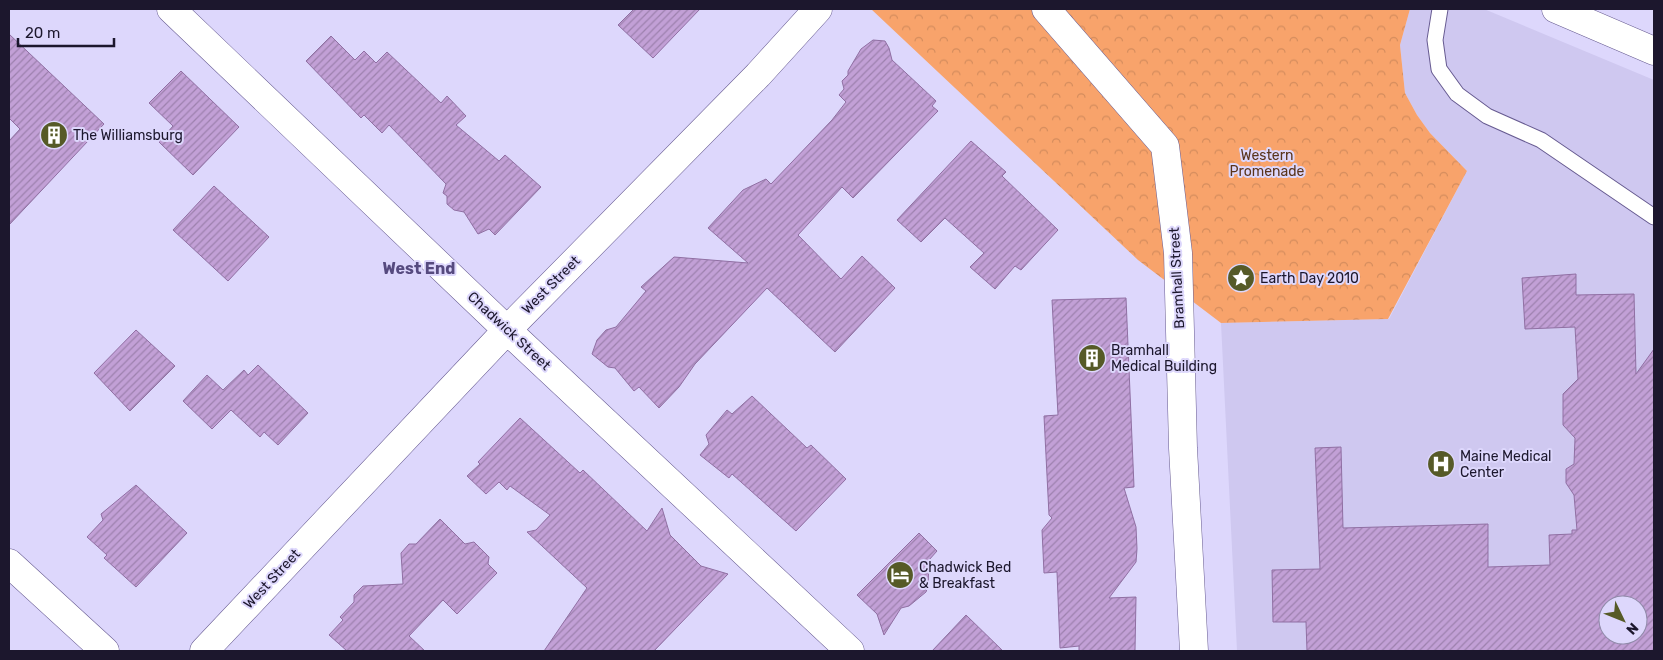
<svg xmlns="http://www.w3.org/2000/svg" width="1663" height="660" font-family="Rubik,sans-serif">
  <defs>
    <pattern id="park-crowns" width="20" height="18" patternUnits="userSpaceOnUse" patternTransform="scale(1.25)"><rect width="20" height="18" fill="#f8a36b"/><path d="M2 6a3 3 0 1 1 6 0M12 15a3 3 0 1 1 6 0" fill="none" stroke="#d48c5d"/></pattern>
    <pattern id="building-hatch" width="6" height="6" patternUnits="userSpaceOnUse" patternTransform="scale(1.25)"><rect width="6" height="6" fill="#c2a0d6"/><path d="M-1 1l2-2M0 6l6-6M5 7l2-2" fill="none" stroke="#9d81ae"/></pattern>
  </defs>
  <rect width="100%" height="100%" fill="#ddd7fc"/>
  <path fill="#cfc8f0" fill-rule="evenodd" d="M 1410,9 L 1484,9 L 1654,80 L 1654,651 L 1237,651 L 1221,323 L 1389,319 L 1467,171 L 1430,133 L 1417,115 L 1405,93 L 1400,45 ZM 1608,605 L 1638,605 L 1638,635 L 1608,635 Z"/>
  <path fill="url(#park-crowns)" d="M 871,9 L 1410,9 L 1400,45 L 1405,93 L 1417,115 L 1430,133 L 1467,171 L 1388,319 L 1221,323 L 1138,260 Z"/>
  <path fill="url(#building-hatch)" stroke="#906fa3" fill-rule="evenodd" d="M 634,9 L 700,9 L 653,58 L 618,25 Z
    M 9,34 L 104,124 L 9,225 L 9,141 L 20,129 L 9,118 Z
    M 331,36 L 355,60 L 364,51 L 376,63 L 387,52 L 441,103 L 447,96 L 466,116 L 456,125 L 499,161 L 505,155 L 541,187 L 495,235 L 489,229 L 478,234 L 464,212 L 454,210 L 447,204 L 447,196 L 443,193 L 446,184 L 389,125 L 382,133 L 364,115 L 361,118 L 306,61 Z
    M 873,40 L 885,41 L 889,48 L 892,60 L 936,101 L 932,106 L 938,111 L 853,198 L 842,187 L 798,235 L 841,279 L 862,256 L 895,288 L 835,352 L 767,288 L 695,364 L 679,387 L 659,408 L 639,387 L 634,391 L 615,368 L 608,367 L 592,354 L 597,340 L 606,330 L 616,327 L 646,291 L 641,287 L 674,257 L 748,263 L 708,228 L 743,190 L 766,179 L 771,184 L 832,120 L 846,102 L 839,95 L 844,89 L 842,81 L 848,75 L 848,71 L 861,49 Z
    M 181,71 L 239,127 L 193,175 L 159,142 L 173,126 L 149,103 Z
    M 971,141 L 1006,172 L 1002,176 L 1058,230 L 1021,270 L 1015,266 L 995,289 L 970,267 L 984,253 L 945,218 L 921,242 L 897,220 Z
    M 214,186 L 269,237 L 228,281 L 173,230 Z
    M 1576,274 L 1576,295 L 1634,294 L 1636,374 L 1654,349 L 1654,651 L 1307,651 L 1306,622 L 1273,622 L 1272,570 L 1320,569 L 1315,448 L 1341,447 L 1343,528 L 1488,524 L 1488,567 L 1550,565 L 1549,535 L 1572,534 L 1572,530 L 1577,530 L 1574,495 L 1566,483 L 1566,469 L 1574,464 L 1575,438 L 1563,425 L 1563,394 L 1578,379 L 1575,327 L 1525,329 L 1522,278 ZM 1608,605 L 1638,605 L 1638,635 L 1608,635 Z
    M 1126,298 L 1134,487 L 1124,488 L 1136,527 L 1137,549 L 1136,562 L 1109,598 L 1136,597 L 1135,651 L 1079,651 L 1079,646 L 1060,648 L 1057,572 L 1044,573 L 1042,530 L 1052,518 L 1049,515 L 1044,416 L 1058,415 L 1052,300 Z
    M 136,330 L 175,366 L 130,411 L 94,373 Z
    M 258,365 L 308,413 L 278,445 L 264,432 L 260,437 L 231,410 L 212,429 L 183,401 L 207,375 L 223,390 L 244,370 L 248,375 Z
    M 752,396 L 807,448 L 811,445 L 846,479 L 796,531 L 732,474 L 729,478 L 700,455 L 709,444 L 706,435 L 727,410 L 732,414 Z
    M 520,418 L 580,473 L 583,470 L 647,531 L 662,508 L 670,535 L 701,566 L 728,574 L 654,651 L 544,651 L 587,588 L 527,532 L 536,530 L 550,515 L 510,486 L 507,490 L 499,482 L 486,494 L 467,476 L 480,464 L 478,462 Z
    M 136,485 L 187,533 L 136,587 L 104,558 L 107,555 L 87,537 L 103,520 L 101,514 Z
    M 440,519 L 465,544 L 474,542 L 489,557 L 488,564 L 497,573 L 457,614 L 443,600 L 409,636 L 425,651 L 347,651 L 329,635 L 343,620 L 340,617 L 354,602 L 354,595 L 363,586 L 403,584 L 401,553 L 409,544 L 416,544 Z
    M 919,533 L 937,551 L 929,560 L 928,586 L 926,592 L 909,606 L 901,608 L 884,635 L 877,614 L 857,595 Z
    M 966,615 L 1003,651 L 932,651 Z"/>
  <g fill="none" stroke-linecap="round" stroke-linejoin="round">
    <g stroke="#675b91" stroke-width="17">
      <path id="service" d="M 1440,9 L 1435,40 L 1439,69 L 1457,94 L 1487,116 L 1541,140 L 1654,217"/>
    </g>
    <g stroke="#675b91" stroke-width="29">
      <path id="minor" d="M 171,9 L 507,330 L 850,651
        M 1046,9 L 1165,146 L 1178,253 L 1183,448 L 1194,651
        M 1556,9 L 1654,51
        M 9,563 L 105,651
        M 204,651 L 507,330 L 758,75 L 818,9"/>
    </g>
    <use href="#service" stroke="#fff" stroke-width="15"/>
    <use href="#minor" stroke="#fff" stroke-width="28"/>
  </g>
  <circle fill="#957d80" cx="1243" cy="278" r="8"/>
  <defs>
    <g id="building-disc" transform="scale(1.4375)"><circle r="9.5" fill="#565a27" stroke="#ddd7fc"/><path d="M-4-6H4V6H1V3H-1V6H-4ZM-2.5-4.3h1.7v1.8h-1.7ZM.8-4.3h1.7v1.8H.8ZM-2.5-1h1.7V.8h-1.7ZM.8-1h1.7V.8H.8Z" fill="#fff"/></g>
    <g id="sight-disc" transform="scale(1.4375)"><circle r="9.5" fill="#565a27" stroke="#ddd7fc"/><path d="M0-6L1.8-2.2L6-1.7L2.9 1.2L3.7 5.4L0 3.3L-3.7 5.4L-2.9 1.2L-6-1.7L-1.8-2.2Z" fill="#fff"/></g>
    <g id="hospital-disc" transform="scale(1.4375)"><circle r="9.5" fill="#565a27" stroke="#ddd7fc"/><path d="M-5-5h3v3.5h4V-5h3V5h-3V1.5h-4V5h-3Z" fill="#fff"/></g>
    <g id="hotel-disc" transform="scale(1.4375)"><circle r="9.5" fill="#565a27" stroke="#ddd7fc"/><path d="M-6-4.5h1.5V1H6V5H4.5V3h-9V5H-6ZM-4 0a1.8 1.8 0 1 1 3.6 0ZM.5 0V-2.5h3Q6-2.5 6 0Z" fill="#fff"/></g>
  </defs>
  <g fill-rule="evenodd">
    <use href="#building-disc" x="54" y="135"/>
    <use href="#sight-disc" x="1241" y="278"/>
    <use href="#building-disc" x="1092" y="358"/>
    <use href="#hospital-disc" x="1441" y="464"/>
    <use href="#hotel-disc" x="900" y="575"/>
  </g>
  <g text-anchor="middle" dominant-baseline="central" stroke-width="4" stroke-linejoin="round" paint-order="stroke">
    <g font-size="14" fill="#1c172d" stroke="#ddd7fc" text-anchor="start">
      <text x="73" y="135">The Williamsburg</text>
      <text x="1260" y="278">Earth Day 2010</text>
      <text x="1111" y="350">Bramhall<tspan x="1111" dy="16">Medical Building</tspan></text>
      <text x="1460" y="456">Maine Medical<tspan x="1460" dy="16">Center</tspan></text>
      <text x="919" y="567">Chadwick Bed<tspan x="919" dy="16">&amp; Breakfast</tspan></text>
    </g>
    <g font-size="14" fill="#5a341b" stroke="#ddd7fc">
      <text x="1267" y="155">Western<tspan x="1267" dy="16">Promenade</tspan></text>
    </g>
    <g font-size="14" fill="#1c172d" stroke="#ddd7fc">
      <text transform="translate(1177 278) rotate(-93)">Bramhall Street</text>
      <text transform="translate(551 285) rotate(-45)">West Street</text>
      <text transform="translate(509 331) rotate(43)">Chadwick Street</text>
      <text transform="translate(272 579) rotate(-47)">West Street</text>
    </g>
    <g font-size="16" font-weight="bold" fill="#564a7f" stroke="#ddd7fc">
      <text x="419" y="268">West End</text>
    </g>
  </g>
  <rect width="1663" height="660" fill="none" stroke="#1c172d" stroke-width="20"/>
  <g transform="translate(1623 620) rotate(133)"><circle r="24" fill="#ddd7fc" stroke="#908aa9"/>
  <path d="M0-4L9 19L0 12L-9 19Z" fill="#565a27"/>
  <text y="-8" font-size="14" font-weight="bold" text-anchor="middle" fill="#1c172d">N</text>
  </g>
  <path d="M18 38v8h96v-8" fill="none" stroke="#1c172d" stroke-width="2.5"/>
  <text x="25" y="38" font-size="15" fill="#1c172d" stroke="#ddd7fc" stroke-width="4" paint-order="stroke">20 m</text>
</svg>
